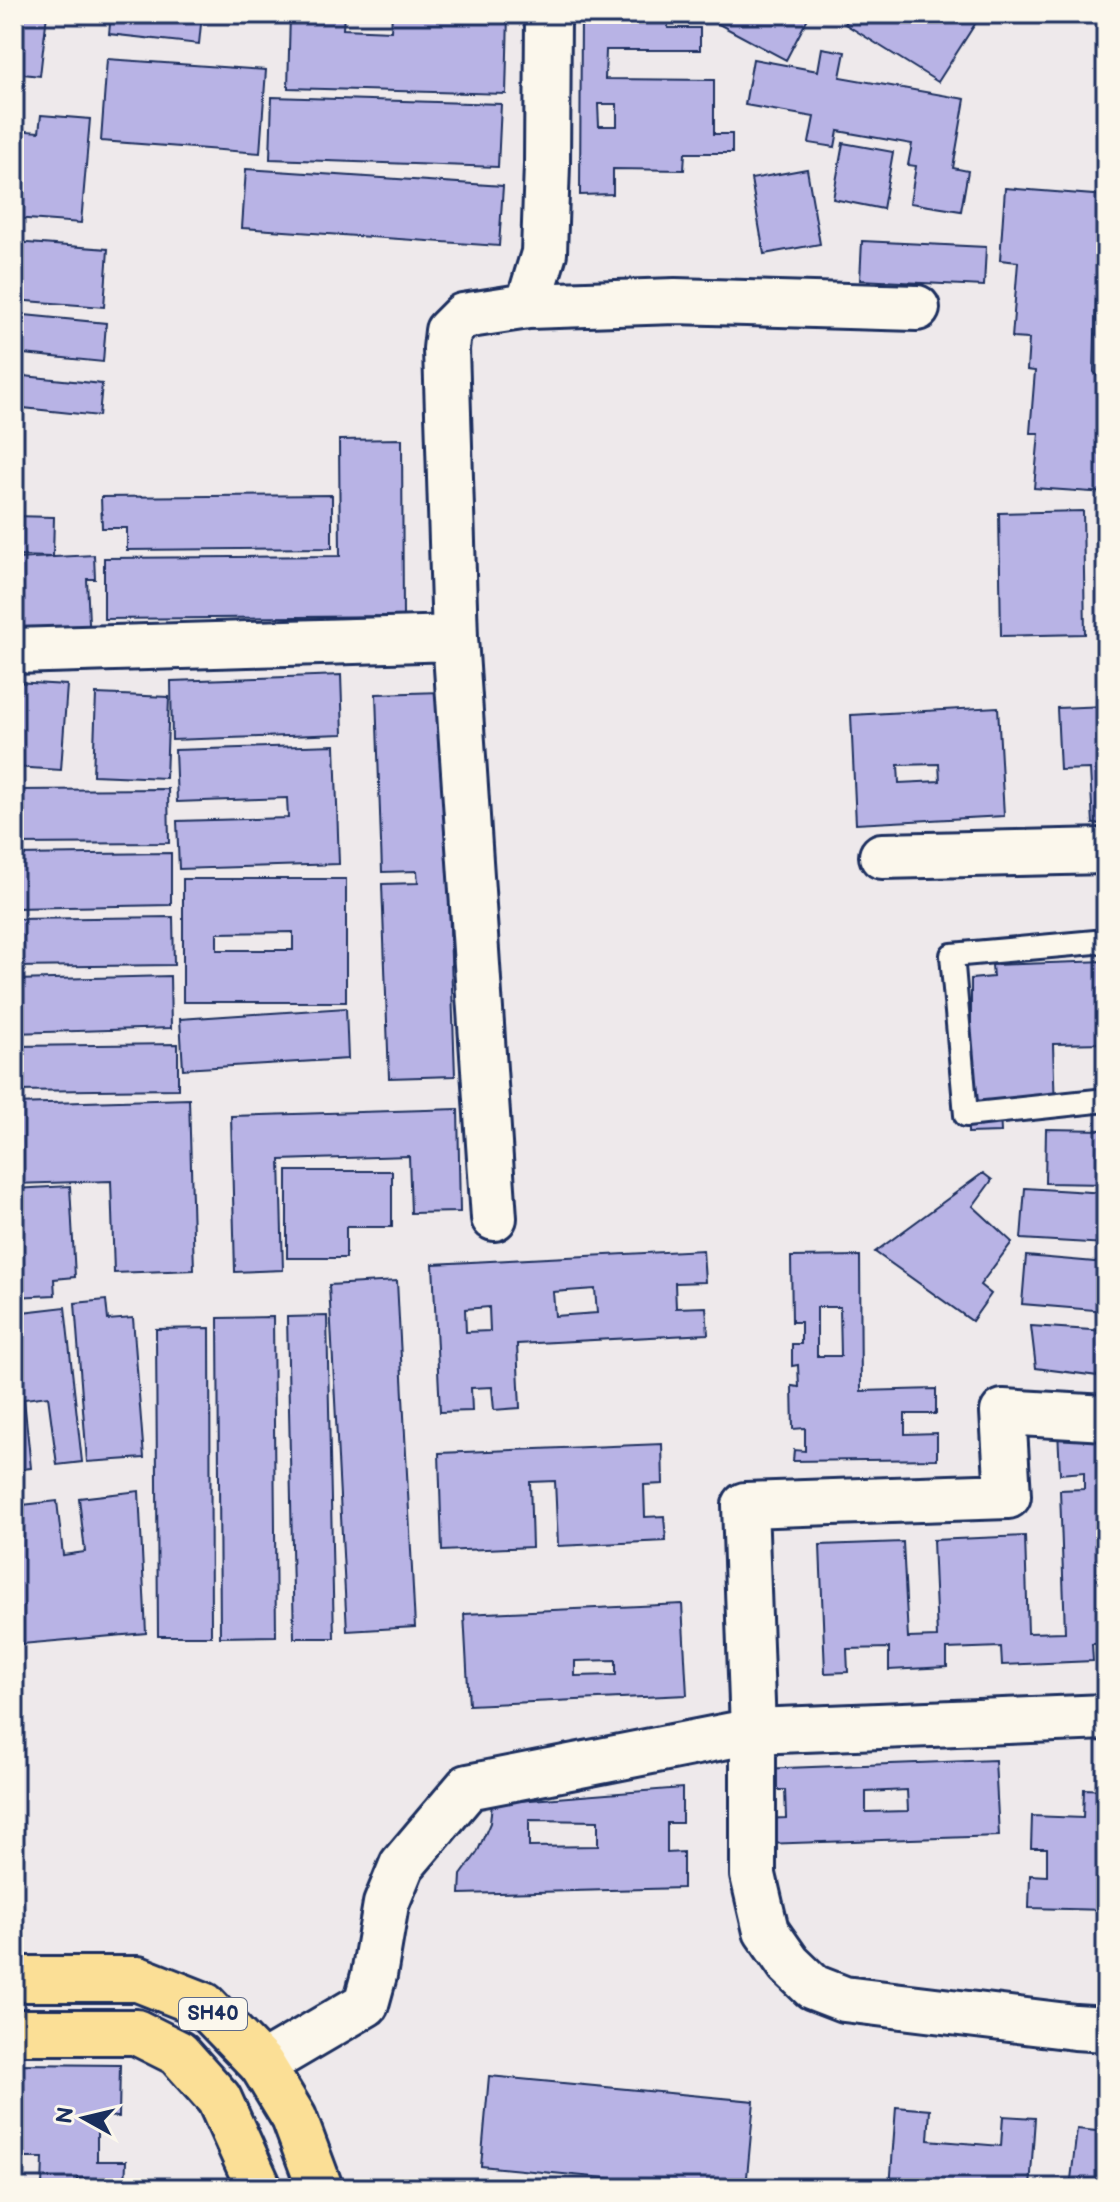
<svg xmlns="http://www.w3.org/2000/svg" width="1120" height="2202" font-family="'Balsamiq Sans',sans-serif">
  <rect width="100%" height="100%" fill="#eee9eb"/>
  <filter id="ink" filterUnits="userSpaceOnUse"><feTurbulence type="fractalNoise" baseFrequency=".0125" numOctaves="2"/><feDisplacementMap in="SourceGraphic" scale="16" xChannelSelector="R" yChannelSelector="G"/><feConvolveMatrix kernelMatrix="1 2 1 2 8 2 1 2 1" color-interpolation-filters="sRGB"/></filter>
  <g filter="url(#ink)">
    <path fill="#b8b3e5" stroke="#1b2f5e" stroke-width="2" fill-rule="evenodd" d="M 14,14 L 47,14 L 40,76 L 14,73 Z
      M 111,14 L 202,14 L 199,44 L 109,34 Z
      M 290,14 L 344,14 L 343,29 L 391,31 L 392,14 L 508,14 L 506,94 L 288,88 Z
      M 581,14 L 620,14 L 619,20 L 644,20 L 644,14 L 668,14 L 668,28 L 700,28 L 700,50 L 606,50 L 605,79 L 714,80 L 714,134 L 732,134 L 732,153 L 685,153 L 684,170 L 613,169 L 613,194 L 580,195 ZM 598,104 L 617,104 L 617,126 L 599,126 Z
      M 717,14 L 810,14 L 786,60 L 713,21 Z
      M 852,14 L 959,14 L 975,24 L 938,82 L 845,24 Z
      M 822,48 L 845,52 L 840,77 L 965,99 L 953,168 L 968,171 L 961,211 L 910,203 L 916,166 L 908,165 L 912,144 L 838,131 L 835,147 L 809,143 L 814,117 L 745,105 L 753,59 L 818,71 Z
      M 107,59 L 266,70 L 260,153 L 101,141 Z
      M 272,97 L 501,104 L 498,167 L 270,159 Z
      M 41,115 L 90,119 L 81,223 L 14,218 L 14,130 L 39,132 Z
      M 843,143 L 893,152 L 883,209 L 833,199 Z
      M 246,169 L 503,186 L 499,246 L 242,228 Z
      M 807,169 L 820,244 L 764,254 L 751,179 Z
      M 1005,188 L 1106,196 L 1106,298 L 1096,297 L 1094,372 L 1106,386 L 1106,493 L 1034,488 L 1039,433 L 1030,433 L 1035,371 L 1027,370 L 1029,339 L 1012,338 L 1018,262 L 1000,260 Z
      M 862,241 L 986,247 L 984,286 L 860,280 Z
      M 14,242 L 108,249 L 104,307 L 14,300 Z
      M 14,314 L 106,323 L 103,362 L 14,353 Z
      M 14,375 L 102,384 L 99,416 L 14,407 Z
      M 402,439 L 403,616 L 104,619 L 104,558 L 340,556 L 339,440 Z
      M 332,495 L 332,548 L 127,550 L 127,528 L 102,528 L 101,497 Z
      M 1083,511 L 1085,634 L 1001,636 L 999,513 Z
      M 14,516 L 54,517 L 53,557 L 14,556 Z
      M 94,555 L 95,579 L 87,579 L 90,644 L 14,633 L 14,559 Z
      M 341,675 L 343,734 L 172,740 L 171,681 Z
      M 14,682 L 67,685 L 61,770 L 14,767 Z
      M 442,692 L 455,1076 L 389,1078 L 382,884 L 418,883 L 417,871 L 382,872 L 376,694 Z
      M 96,694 L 169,697 L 166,778 L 93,775 Z
      M 1106,706 L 1106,823 L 1093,824 L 1090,769 L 1060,770 L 1057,708 Z
      M 998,707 L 1004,816 L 856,824 L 851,715 ZM 939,764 L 940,781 L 899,783 L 898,765 Z
      M 335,745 L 339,864 L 179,869 L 177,821 L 288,818 L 287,798 L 177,802 L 175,750 Z
      M 168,789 L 169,843 L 14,844 L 14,790 Z
      M 171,853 L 171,905 L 14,908 L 14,855 Z
      M 183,879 L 346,879 L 346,1002 L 183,1002 ZM 293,932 L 293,950 L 217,950 L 217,933 Z
      M 173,917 L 174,965 L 14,967 L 14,919 Z
      M 1106,961 L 1106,1043 L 1053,1044 L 1055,1112 L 1000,1113 L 1001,1132 L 968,1133 L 967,1077 L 971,1077 L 971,979 L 993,977 L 992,965 Z
      M 170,976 L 171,1028 L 14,1033 L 14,980 Z
      M 346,1008 L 348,1059 L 183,1069 L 180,1019 Z
      M 178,1044 L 178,1089 L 14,1091 L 14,1046 Z
      M 189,1099 L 194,1270 L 114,1273 L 111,1181 L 14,1184 L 14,1104 Z
      M 458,1109 L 460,1212 L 411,1213 L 409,1156 L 280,1160 L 283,1270 L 235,1272 L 231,1116 Z
      M 1046,1129 L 1106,1130 L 1106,1184 L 1045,1183 Z
      M 287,1171 L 392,1171 L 392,1227 L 346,1227 L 346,1258 L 287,1258 Z
      M 983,1173 L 992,1180 L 973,1206 L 1012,1242 L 980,1285 L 991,1294 L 972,1321 L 875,1252 Z
      M 70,1186 L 75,1277 L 54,1279 L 55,1295 L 14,1297 L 14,1189 Z
      M 1025,1188 L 1106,1193 L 1106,1244 L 1021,1239 Z
      M 703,1250 L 705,1282 L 675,1283 L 676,1308 L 706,1307 L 708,1334 L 517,1344 L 520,1408 L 494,1410 L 492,1387 L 471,1388 L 472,1411 L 440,1412 L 433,1264 ZM 595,1289 L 597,1313 L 555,1316 L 553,1292 ZM 489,1307 L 490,1331 L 466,1332 L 465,1309 Z
      M 860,1256 L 861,1391 L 936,1389 L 936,1414 L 905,1414 L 905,1434 L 937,1433 L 937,1459 L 793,1461 L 794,1450 L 805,1451 L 805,1428 L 793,1429 L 792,1386 L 799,1387 L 798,1365 L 792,1366 L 792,1344 L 801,1344 L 801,1322 L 792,1322 L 791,1257 ZM 817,1307 L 840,1307 L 841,1356 L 817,1356 Z
      M 1026,1256 L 1106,1263 L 1106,1311 L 1022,1304 Z
      M 397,1281 L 415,1627 L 347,1631 L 329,1285 Z
      M 106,1300 L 108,1320 L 133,1318 L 144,1458 L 87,1462 L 75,1303 Z
      M 65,1307 L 82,1462 L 57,1465 L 48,1396 L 24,1399 L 31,1468 L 14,1470 L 14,1313 Z
      M 327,1316 L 334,1638 L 294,1638 L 287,1317 Z
      M 273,1317 L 276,1636 L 220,1637 L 218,1318 Z
      M 1031,1326 L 1106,1331 L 1106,1377 L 1036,1368 Z
      M 210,1328 L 211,1636 L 158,1636 L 156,1329 Z
      M 1106,1427 L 1106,1643 L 1092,1644 L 1093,1661 L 1002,1665 L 1001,1647 L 947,1649 L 947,1667 L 889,1670 L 889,1648 L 847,1649 L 848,1672 L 825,1673 L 820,1545 L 903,1542 L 908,1638 L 937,1637 L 933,1540 L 1025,1536 L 1028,1633 L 1065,1632 L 1060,1490 L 1084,1489 L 1084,1472 L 1060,1474 L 1058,1429 Z
      M 662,1444 L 663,1484 L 644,1485 L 645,1517 L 664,1516 L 666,1541 L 558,1546 L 555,1481 L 530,1482 L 532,1547 L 442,1551 L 439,1453 Z
      M 139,1491 L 146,1633 L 22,1644 L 14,1579 L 14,1506 L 57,1501 L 63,1555 L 85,1552 L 79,1498 Z
      M 682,1604 L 687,1695 L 469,1705 L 464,1614 ZM 616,1660 L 616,1675 L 575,1676 L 575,1661 Z
      M 995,1760 L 999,1836 L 764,1844 L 763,1819 L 786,1818 L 785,1790 L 762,1790 L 760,1769 ZM 907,1790 L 908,1811 L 866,1812 L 866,1792 Z
      M 682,1788 L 682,1823 L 667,1823 L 667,1853 L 683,1852 L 683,1888 L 460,1894 L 461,1875 L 477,1853 L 490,1823 L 492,1803 ZM 529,1820 L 598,1821 L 598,1846 L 529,1847 Z
      M 1084,1789 L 1106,1790 L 1106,1910 L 1029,1908 L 1030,1875 L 1047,1876 L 1047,1848 L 1031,1848 L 1032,1816 L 1083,1818 Z
      M 14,2064 L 120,2065 L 119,2117 L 97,2116 L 97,2161 L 126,2161 L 125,2188 L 96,2188 L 96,2179 L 78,2178 L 77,2188 L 42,2188 L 43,2158 L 14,2158 Z
      M 489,2076 L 754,2101 L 746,2188 L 706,2188 L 481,2166 Z
      M 896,2107 L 930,2110 L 928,2140 L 1001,2146 L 1003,2116 L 1035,2118 L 1030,2188 L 890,2188 Z
      M 1077,2129 L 1106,2132 L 1106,2188 L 1070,2188 Z"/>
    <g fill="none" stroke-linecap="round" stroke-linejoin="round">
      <g stroke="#1b2f5e" stroke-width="28">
        <path id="lane" d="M 1106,941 L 952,955 L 966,1115 L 1106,1100"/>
      </g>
      <g stroke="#1b2f5e" stroke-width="50">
        <path id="street" d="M 528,306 L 675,301 L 917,308
          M 14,651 L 455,638
          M 882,856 L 1106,851
          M 494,1218 L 455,638 L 446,349 L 448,331 L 463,316 L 528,306 L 544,253 L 547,164 L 548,14
          M 1106,1717 L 753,1731 L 753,1875 L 766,1931 L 789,1964 L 813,1987 L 844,1999 L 1075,2027 L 1106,2029
          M 262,2065 L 366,2004 L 374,1975 L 386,1904 L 402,1865 L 468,1787 L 753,1731 L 745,1505 L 1008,1496 L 1003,1412 L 1106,1418"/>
      </g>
      <g stroke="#1b2f5e" stroke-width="50">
        <path id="primary" d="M 14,1979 L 138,1979 L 204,2005 L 262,2065 L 294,2118 L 320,2188
          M 14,2032 L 136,2032 L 178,2053 L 219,2099 L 259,2188"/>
      </g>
      <use href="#lane" stroke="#fbf7ec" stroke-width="22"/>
      <use href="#street" stroke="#fbf7ec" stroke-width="44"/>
      <use href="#primary" stroke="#fbdf96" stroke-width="44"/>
    </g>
  </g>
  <g text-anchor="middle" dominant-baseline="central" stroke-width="7" stroke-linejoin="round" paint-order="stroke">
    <rect fill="#fbf7ec" stroke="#5e6b89" stroke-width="2" x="179" y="1998" width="68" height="32" rx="6"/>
    <g font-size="20" font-weight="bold" fill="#1b2f5e">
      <text x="213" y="2014">SH40</text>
    </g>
  </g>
  <rect width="1120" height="2202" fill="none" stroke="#fbf7ec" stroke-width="48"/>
  <rect x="24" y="24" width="1072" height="2154" fill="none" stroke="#1b2f5e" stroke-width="3" filter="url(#ink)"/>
  <g transform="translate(84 2118) rotate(278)" stroke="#fbf7ec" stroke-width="6" paint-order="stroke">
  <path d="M0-6L14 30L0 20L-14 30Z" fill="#1b2f5e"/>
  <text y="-12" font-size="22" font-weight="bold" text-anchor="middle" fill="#1b2f5e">N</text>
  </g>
</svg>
